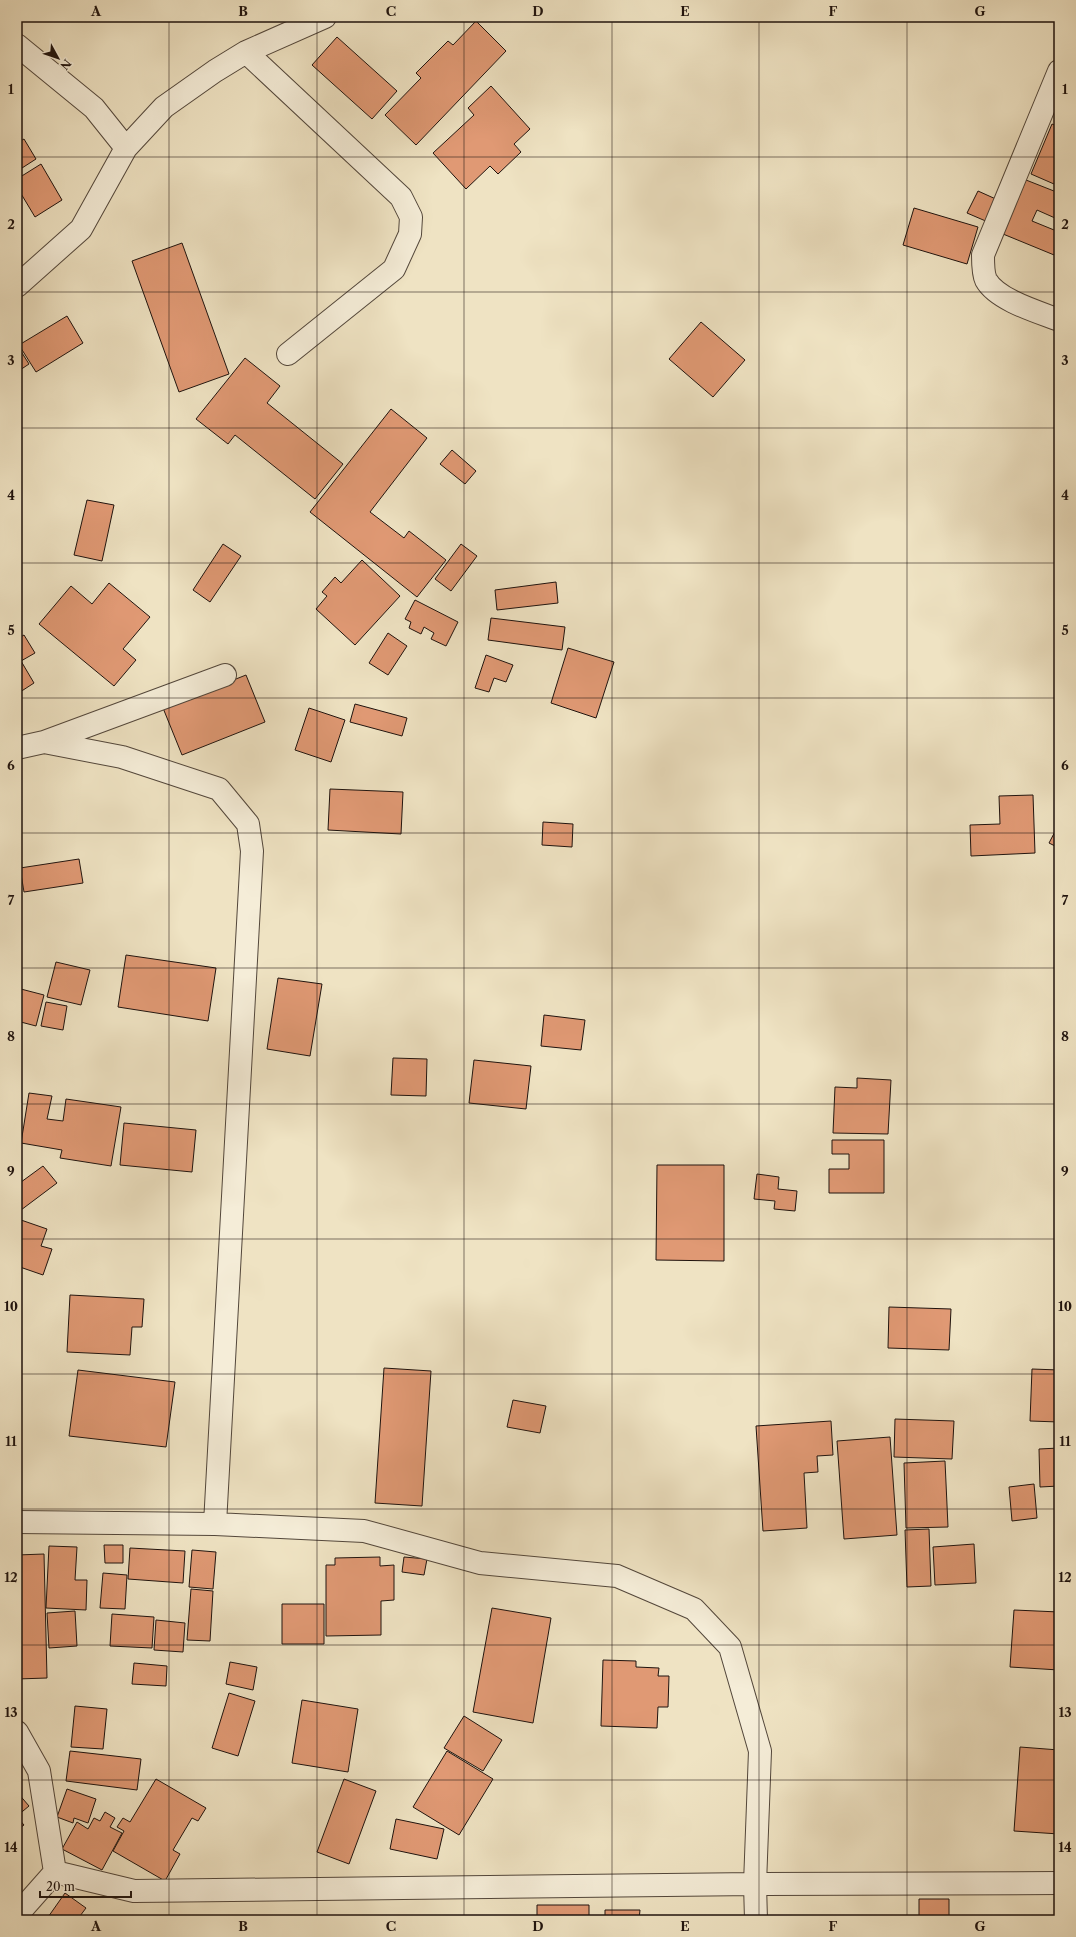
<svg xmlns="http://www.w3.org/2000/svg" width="1076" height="1937" font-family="'Libre Caslon Text',serif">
  <rect width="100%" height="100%" fill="#efe3c3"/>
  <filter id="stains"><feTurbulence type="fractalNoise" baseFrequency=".005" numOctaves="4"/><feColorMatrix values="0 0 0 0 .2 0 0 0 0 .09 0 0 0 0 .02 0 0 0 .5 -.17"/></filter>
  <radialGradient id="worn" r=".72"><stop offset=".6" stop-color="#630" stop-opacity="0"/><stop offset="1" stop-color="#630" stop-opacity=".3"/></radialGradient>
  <path fill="#e09974" stroke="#1f130e" d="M 476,21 L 506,51 L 416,145 L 385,115 L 421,78 L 416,73 L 448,41 L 453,45 Z
    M 337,37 L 397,91 L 372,119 L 312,65 Z
    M 491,86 L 530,129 L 514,144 L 521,152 L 498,174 L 490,166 L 466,189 L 433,153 L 474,115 L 468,108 Z
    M 1052,124 L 1059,127 L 1059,173 L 1054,184 L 1031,174 Z
    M 24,139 L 36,159 L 22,168 L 17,160 L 17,143 Z
    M 41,164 L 62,200 L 35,217 L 17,187 L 17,179 Z
    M 1026,180 L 1059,193 L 1059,208 L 1055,218 L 1037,210 L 1032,221 L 1059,232 L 1059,257 L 1003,234 Z
    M 978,191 L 998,200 L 988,222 L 967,213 Z
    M 914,208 L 978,227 L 967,264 L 903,245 Z
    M 182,243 L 229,374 L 179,392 L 132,261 Z
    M 67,316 L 83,343 L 36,372 L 19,345 Z
    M 701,322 L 745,360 L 713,397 L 669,359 Z
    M 17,345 L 29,364 L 17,372 Z
    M 245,358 L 280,386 L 267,403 L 343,464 L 315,499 L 235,435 L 228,444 L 196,419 Z
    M 391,409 L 427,438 L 370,512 L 404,538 L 409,531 L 446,560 L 417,597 L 310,512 Z
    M 452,450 L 476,471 L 465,484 L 440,464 Z
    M 87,500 L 114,505 L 102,561 L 74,555 Z
    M 223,544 L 241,556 L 210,602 L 193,590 Z
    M 461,544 L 477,556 L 451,591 L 435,579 Z
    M 362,560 L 400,596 L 355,645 L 316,609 L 327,596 L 322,592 L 335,577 L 341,583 Z
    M 556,582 L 558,603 L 497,610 L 495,590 Z
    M 109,583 L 150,617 L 123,649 L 136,660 L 114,686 L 39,624 L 71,586 L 92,604 Z
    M 415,600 L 458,622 L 446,646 L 431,639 L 434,633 L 424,627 L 421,634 L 409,628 L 411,622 L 405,619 Z
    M 491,618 L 565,627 L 562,650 L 488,640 Z
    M 388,633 L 407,646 L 388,675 L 369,663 Z
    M 24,635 L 35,653 L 21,661 L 34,683 L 17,694 L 17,639 Z
    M 568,648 L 614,662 L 596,718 L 551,703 Z
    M 486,655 L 513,665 L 506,682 L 494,678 L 489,692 L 475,688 Z
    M 246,675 L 265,722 L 182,755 L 163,708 Z
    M 355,704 L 407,718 L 402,736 L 350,722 Z
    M 309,708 L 345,720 L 331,762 L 295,750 Z
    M 330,789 L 403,792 L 401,834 L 328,830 Z
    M 1033,795 L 1035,853 L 971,856 L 970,825 L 1000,824 L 999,796 Z
    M 543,822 L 573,824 L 572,847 L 542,845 Z
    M 1059,824 L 1059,848 L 1049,843 Z
    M 79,859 L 83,883 L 24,892 L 20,868 Z
    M 126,955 L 216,968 L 208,1021 L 118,1007 Z
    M 56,962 L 90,970 L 81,1005 L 47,997 Z
    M 278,978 L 322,984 L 310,1056 L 267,1049 Z
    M 17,988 L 44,995 L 36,1026 L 17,1021 Z
    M 46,1002 L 67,1006 L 63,1030 L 41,1026 Z
    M 544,1015 L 585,1020 L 581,1050 L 541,1046 Z
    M 393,1058 L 427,1059 L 426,1096 L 391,1095 Z
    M 474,1060 L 531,1066 L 526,1109 L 469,1103 Z
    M 857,1078 L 891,1080 L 888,1134 L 833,1133 L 835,1087 L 857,1088 Z
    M 29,1093 L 52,1096 L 47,1119 L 63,1121 L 66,1099 L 121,1107 L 111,1166 L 60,1158 L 62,1150 L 21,1143 Z
    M 124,1123 L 196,1130 L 192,1172 L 120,1165 Z
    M 832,1140 L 884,1140 L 884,1193 L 829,1193 L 829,1169 L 849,1169 L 849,1154 L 832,1154 Z
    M 657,1165 L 724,1165 L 724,1261 L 656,1260 Z
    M 43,1166 L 57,1183 L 17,1213 L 17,1185 Z
    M 757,1174 L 779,1177 L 778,1189 L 797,1191 L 795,1211 L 774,1209 L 775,1201 L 754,1199 Z
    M 21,1220 L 47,1229 L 41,1246 L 52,1249 L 43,1275 L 17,1266 L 17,1232 Z
    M 70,1295 L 144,1299 L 142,1327 L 132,1327 L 130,1355 L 67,1352 Z
    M 889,1307 L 951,1309 L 949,1350 L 888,1348 Z
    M 384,1368 L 431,1371 L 422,1506 L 375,1503 Z
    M 1032,1369 L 1059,1370 L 1059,1422 L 1030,1421 Z
    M 78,1370 L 175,1382 L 166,1447 L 69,1436 Z
    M 513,1400 L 546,1406 L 540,1433 L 507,1427 Z
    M 895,1419 L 954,1421 L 952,1459 L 894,1457 Z
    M 831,1421 L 833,1455 L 817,1456 L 818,1472 L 804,1473 L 807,1528 L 763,1531 L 756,1426 Z
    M 890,1437 L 897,1535 L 844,1539 L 837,1441 Z
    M 1059,1448 L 1059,1486 L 1040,1487 L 1039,1449 Z
    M 945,1461 L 948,1527 L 906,1528 L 904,1463 Z
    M 1034,1484 L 1037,1518 L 1012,1521 L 1009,1487 Z
    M 929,1529 L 931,1586 L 907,1587 L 905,1530 Z
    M 974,1544 L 976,1583 L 935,1585 L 933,1547 Z
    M 104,1545 L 123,1545 L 123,1563 L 105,1563 Z
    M 49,1546 L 77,1547 L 75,1580 L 87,1580 L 86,1610 L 46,1608 Z
    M 130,1548 L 185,1551 L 183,1583 L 128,1579 Z
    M 192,1550 L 216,1552 L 213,1589 L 189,1587 Z
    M 44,1554 L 47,1678 L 17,1679 L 17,1555 Z
    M 380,1557 L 380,1566 L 394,1565 L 394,1600 L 381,1601 L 381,1635 L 326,1636 L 326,1565 L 335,1565 L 335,1558 Z
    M 404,1557 L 427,1559 L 424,1575 L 402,1572 Z
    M 103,1573 L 127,1575 L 125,1609 L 100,1608 Z
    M 191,1589 L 213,1591 L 210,1641 L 187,1640 Z
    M 282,1604 L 324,1604 L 324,1644 L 282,1644 Z
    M 492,1608 L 551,1618 L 533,1723 L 473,1712 Z
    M 1014,1610 L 1059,1612 L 1059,1670 L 1010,1667 Z
    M 75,1611 L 77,1646 L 49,1648 L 47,1613 Z
    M 112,1614 L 154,1617 L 152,1648 L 110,1646 Z
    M 156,1620 L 185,1623 L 183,1652 L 154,1650 Z
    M 603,1660 L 636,1661 L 636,1667 L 659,1668 L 658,1676 L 669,1676 L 668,1707 L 658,1707 L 657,1728 L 601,1726 Z
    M 230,1662 L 257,1667 L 253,1690 L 226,1684 Z
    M 134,1663 L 167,1666 L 166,1686 L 132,1684 Z
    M 229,1693 L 255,1701 L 238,1756 L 212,1748 Z
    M 302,1700 L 358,1709 L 348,1772 L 292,1763 Z
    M 75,1706 L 107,1709 L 103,1749 L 71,1747 Z
    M 464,1716 L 502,1740 L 483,1771 L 444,1748 Z
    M 1020,1747 L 1059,1750 L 1059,1834 L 1014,1831 Z
    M 70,1751 L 141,1759 L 137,1790 L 66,1781 Z
    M 447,1751 L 493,1779 L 459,1835 L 413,1807 Z
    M 156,1779 L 206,1808 L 198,1821 L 192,1818 L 173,1850 L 180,1854 L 165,1881 L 113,1851 L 124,1831 L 117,1827 L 123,1818 L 130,1822 Z
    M 344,1779 L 376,1791 L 349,1864 L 317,1852 Z
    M 67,1789 L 96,1799 L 88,1823 L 74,1818 L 73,1823 L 57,1817 Z
    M 17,1792 L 29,1806 L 17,1816 Z
    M 105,1812 L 115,1818 L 110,1827 L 122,1833 L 102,1870 L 62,1849 L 77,1822 L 88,1829 L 94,1818 L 100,1821 Z
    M 17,1817 L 24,1825 L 17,1830 Z
    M 396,1819 L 444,1829 L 437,1859 L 390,1849 Z
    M 17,1845 L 22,1851 L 17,1856 Z
    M 65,1893 L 86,1908 L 77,1920 L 46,1920 Z
    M 919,1899 L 949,1899 L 949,1920 L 919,1920 Z
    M 537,1905 L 589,1905 L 589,1920 L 537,1920 Z
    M 605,1910 L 640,1910 L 639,1920 L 605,1920 Z
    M 828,1917 L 910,1918 L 910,1920 L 828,1920 Z"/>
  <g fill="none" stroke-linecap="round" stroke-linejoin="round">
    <g stroke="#53473b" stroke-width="24">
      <path id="minor" d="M 17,45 L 94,108 L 126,148
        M 246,52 L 401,197 L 411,217 L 410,234 L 394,269 L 288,354
        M 1059,71 L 983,255 C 983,262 983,274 986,280 C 997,300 1038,312 1059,320
        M 17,286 L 81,229 L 126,148 L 164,107 L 215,71 L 246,52 L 325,17
        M 17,748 L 44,742 L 225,675
        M 17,1522 L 215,1524 L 252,851 L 248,824 L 219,789 L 122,757 L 44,742
        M 215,1524 L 364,1531 L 480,1563 L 617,1576 L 694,1609 L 730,1647 L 760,1751 L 755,1884 L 756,1920
        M 17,1732 L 39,1771 L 55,1872 L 134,1891 L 755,1884 L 1059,1883
        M 17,1915 L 55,1872"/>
    </g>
    <use href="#minor" stroke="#f5edd8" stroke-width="22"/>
  </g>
  <path fill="none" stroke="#1f130e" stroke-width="1" stroke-opacity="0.55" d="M 169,17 L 169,1920M 317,17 L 317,1920M 464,17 L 464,1920M 612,17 L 612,1920M 759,17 L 759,1920M 907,17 L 907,1920M 17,157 L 1059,157M 17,292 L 1059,292M 17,428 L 1059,428M 17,563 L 1059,563M 17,698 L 1059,698M 17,833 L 1059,833M 17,968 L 1059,968M 17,1104 L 1059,1104M 17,1239 L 1059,1239M 17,1374 L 1059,1374M 17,1509 L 1059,1509M 17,1645 L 1059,1645M 17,1780 L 1059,1780"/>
  <rect width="1076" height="1937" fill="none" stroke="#efe3c3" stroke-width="44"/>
  <g transform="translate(58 58) rotate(130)" stroke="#f5edd8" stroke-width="3" paint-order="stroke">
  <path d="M0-3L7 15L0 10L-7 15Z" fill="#1f130e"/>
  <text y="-6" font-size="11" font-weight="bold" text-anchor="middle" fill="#1f130e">N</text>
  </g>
  <path d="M40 1891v6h91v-6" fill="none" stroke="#1f130e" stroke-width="2"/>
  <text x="46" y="1891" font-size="12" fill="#1f130e" stroke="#f5edd8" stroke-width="3" paint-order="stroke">20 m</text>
  <rect x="22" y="22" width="1032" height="1893" fill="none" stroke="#1f130e" stroke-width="1.5"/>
  <g font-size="13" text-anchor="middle" font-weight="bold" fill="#1f130e">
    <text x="96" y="16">A</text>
    <text x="243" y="16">B</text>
    <text x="391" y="16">C</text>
    <text x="538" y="16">D</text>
    <text x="685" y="16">E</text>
    <text x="833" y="16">F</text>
    <text x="980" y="16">G</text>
    <text x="11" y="94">1</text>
    <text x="1065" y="94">1</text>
    <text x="11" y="229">2</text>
    <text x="1065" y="229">2</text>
    <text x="11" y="365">3</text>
    <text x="1065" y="365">3</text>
    <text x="11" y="500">4</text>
    <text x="1065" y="500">4</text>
    <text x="11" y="635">5</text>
    <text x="1065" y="635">5</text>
    <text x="11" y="770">6</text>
    <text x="1065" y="770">6</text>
    <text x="11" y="905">7</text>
    <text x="1065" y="905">7</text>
    <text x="11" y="1041">8</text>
    <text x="1065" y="1041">8</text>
    <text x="11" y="1176">9</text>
    <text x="1065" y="1176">9</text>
    <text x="11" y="1311">10</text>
    <text x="1065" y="1311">10</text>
    <text x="11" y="1446">11</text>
    <text x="1065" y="1446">11</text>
    <text x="11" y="1582">12</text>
    <text x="1065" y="1582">12</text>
    <text x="11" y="1717">13</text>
    <text x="1065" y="1717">13</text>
    <text x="11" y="1852">14</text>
    <text x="1065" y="1852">14</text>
    <text x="96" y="1931">A</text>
    <text x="243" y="1931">B</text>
    <text x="391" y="1931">C</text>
    <text x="538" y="1931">D</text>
    <text x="685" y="1931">E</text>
    <text x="833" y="1931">F</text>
    <text x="980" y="1931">G</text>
  </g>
  <rect width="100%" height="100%" filter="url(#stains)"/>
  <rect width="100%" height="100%" fill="url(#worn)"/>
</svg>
